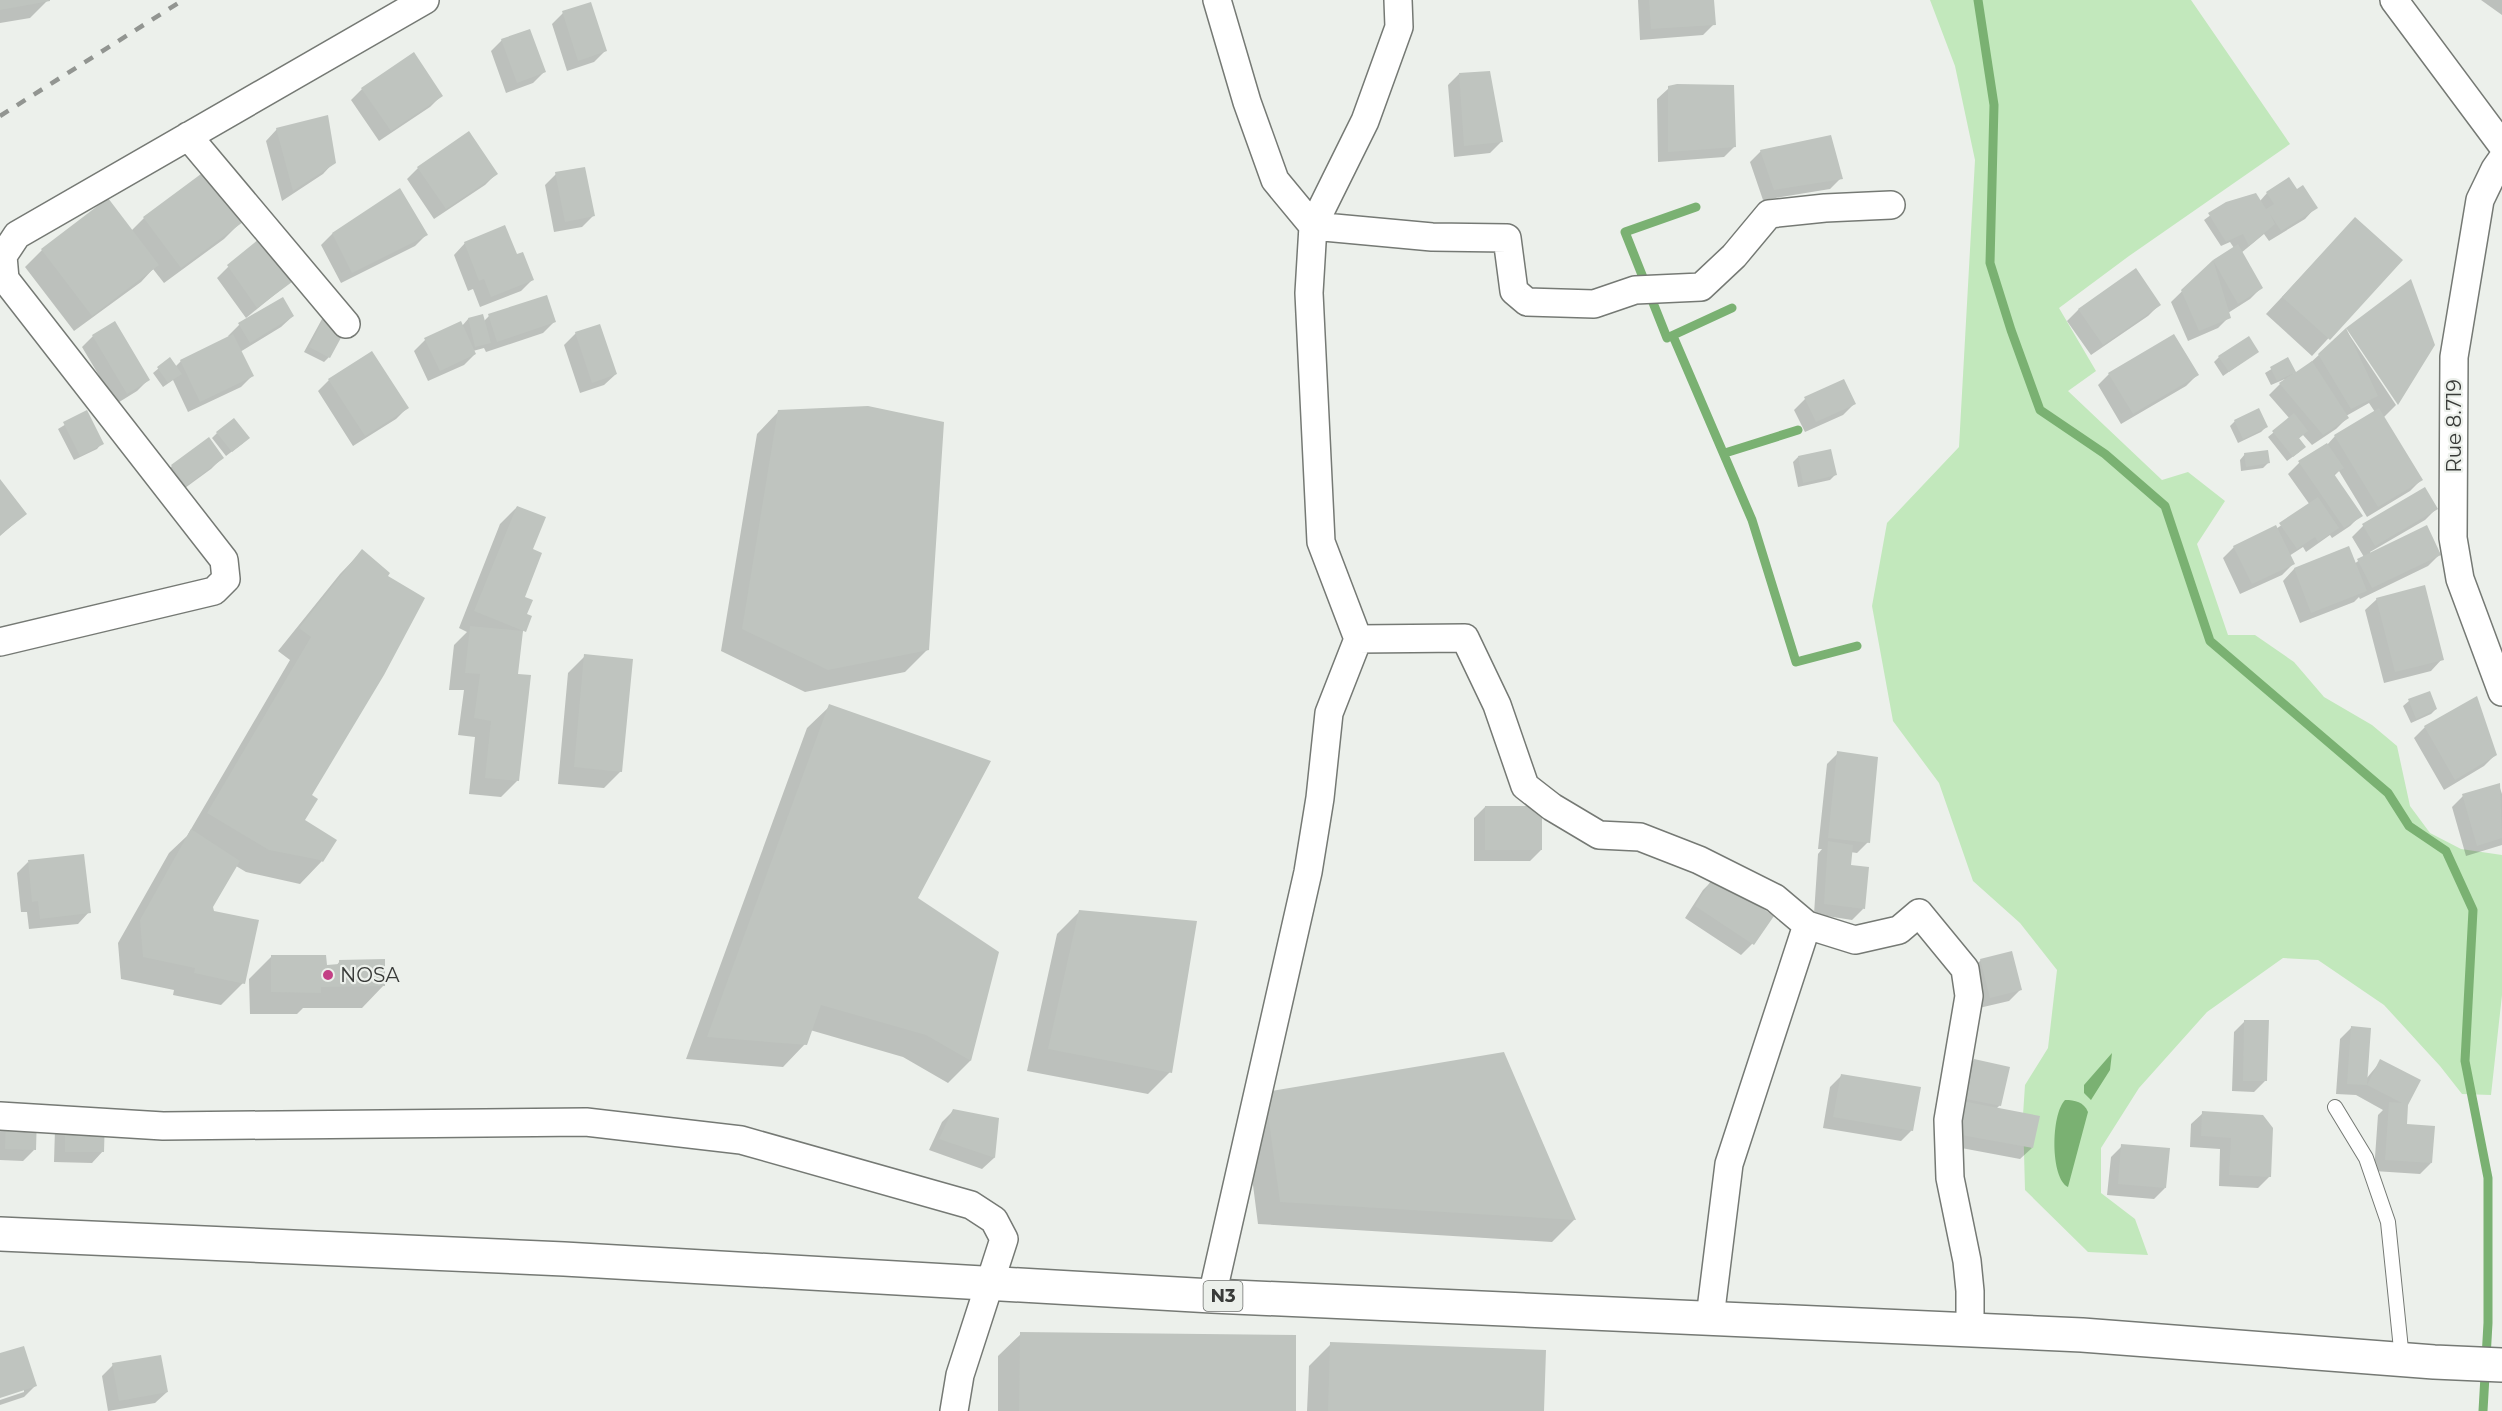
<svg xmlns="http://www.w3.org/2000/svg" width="2502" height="1411" font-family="Montserrat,sans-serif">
  <rect width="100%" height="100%" fill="#ecf0eb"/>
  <path fill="#c2e8bc" d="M 1930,0 L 2191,0 L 2290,144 L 2129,256 L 2059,308 L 2096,371 L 2068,391 L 2162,480 L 2188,472 L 2225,501 L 2197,544 L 2228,635 L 2255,635 L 2294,662 L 2324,697 L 2372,725 L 2397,746 L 2410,806 L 2430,833 L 2461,849 L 2502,855 L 2502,995 L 2491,1095 L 2462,1094 L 2440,1066 L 2384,1005 L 2318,960 L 2283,958 L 2207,1012 L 2139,1088 L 2101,1148 L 2101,1193 L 2135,1219 L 2148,1255 L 2088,1252 L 2025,1190 L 2023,1115 L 2025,1085 L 2048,1048 L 2057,970 L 2020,923 L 1973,881 L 1939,783 L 1893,721 L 1872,606 L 1887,523 L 1959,447 L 1975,160 L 1955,66 Z"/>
  <path fill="#7ab172" d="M 2112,1053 L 2110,1070 L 2091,1100 L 2084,1093 L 2084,1085 Z
    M 2065,1100 C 2075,1100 2084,1102 2088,1112 L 2068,1187 C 2050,1178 2051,1114 2065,1100 Z"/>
  <path fill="#0003" d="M 0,0 L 47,0 L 47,1 L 30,18 L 0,23 Z
    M 1638,0 L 1713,0 L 1714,24 L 1703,35 L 1640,40 Z
    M 2481,0 L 2502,0 L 2502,15 Z
    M 563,13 L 605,51 L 594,62 L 567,71 L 552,24 Z
    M 502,40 L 544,72 L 533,83 L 506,93 L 491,51 Z
    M 1459,74 L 1501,142 L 1490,153 L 1454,157 L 1448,85 Z
    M 1669,88 L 1735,146 L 1724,157 L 1658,162 L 1657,99 Z
    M 362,89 L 441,96 L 430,107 L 379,141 L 351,100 Z
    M 277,129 L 334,162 L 323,174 L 282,201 L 266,141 Z
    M 1761,151 L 1841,178 L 1830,189 L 1763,200 L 1750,162 Z
    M 418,168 L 496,174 L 485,185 L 434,219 L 407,179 Z
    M 556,174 L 593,216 L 582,227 L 554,232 L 545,185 Z
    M 2296,192 L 2316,207 L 2305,219 L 2269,241 L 2264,234 L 2241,253 L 2261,288 L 2250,299 L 2228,313 L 2229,317 L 2218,328 L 2188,341 L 2171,302 L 2213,261 L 2234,248 L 2230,242 L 2221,246 L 2204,220 L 2227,203 L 2260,201 L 2267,193 Z
    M 144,218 L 241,222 L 224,239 L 164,283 L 153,269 L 141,282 L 74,331 L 25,267 L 42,250 L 131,231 Z
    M 2355,219 L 2401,260 L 2312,356 L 2266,314 Z
    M 332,234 L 426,235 L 415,246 L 341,283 L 321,245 Z
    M 465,243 L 532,280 L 521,291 L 480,307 L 473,289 L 468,291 L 454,255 Z
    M 228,267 L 295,278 L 246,318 L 217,278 Z
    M 2135,270 L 2159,305 L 2148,316 L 2091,355 L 2067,321 L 2078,310 Z
    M 327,314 L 329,357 L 324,362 L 304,352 L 322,319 Z
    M 293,316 L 281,327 L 240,352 L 252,376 L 241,387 L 188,412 L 173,380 L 163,387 L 153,373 L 170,359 L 175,367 L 181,361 L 229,337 L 228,336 L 239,325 Z
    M 489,316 L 554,322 L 543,333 L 486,352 L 484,348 L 473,351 L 475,354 L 464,365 L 428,381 L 414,351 L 425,340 L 462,326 L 468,319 L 484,321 Z
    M 2346,330 L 2396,405 L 2383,418 L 2421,480 L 2410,491 L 2367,517 L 2339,471 L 2334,476 L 2361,515 L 2350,526 L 2332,538 L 2330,535 L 2306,552 L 2303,547 L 2289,556 L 2293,564 L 2282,575 L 2240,594 L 2223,558 L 2234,547 L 2276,529 L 2310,505 L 2288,474 L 2299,463 L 2327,445 L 2335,436 L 2375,412 L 2369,403 L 2346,416 L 2347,418 L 2336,429 L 2312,445 L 2303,435 L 2298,439 L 2299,452 L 2287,461 L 2268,437 L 2290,419 L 2269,395 L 2285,379 L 2271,385 L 2265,373 L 2288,359 L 2294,375 L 2308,365 Z
    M 576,333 L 616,374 L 604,385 L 580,393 L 564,345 Z
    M 93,336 L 148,380 L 137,391 L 116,404 L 82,347 Z
    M 2257,352 L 2223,376 L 2214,362 L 2219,357 Z
    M 2109,374 L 2197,375 L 2186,386 L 2121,424 L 2098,385 Z
    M 329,380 L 407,408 L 396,419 L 353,446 L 318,391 Z
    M 1805,399 L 1854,404 L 1843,415 L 1805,432 L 1794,410 Z
    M 779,411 L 927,650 L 905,672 L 805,692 L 721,651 L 757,434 Z
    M 86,412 L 102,443 L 97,449 L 74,460 L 58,429 Z
    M 2235,421 L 2266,427 L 2261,432 L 2238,443 L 2230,426 Z
    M 217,433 L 243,443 L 226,456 L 212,438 Z
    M 2245,454 L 2268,463 L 2263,468 L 2241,471 L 2240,460 Z
    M 1798,457 L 1835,475 L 1830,480 L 1798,487 L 1793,462 Z
    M 222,458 L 211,469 L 174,496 L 161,477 L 172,466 Z
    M 0,481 L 25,514 L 0,536 Z
    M 517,507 L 523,598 L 525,615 L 530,617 L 521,635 L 517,676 L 518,780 L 501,797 L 469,794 L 475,737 L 458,735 L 464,690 L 449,690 L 454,645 L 467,632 L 459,628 L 500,524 Z
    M 2436,509 L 2425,520 L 2370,552 L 2371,554 L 2439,555 L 2428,566 L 2360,599 L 2359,597 L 2354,602 L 2300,623 L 2283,581 L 2294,569 L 2348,548 L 2354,564 L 2364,557 L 2352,537 L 2363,526 Z
    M 362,551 L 303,821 L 335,841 L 322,861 L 300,884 L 246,872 L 236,866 L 211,907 L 243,983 L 221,1005 L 173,995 L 174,990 L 121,979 L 118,943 L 169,853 L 187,836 L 290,660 L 278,651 L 340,574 Z
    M 2377,599 L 2442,659 L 2431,671 L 2384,683 L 2365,610 Z
    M 585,656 L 621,771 L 604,788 L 558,784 L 568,673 Z
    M 2429,692 L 2436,709 L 2431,714 L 2411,723 L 2403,706 L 2409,701 Z
    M 830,706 L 916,898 L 997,953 L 970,1061 L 948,1083 L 903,1057 L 810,1030 L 805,1044 L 783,1067 L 686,1059 L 807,728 Z
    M 2425,727 L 2495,755 L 2484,766 L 2444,790 L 2414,738 Z
    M 1838,753 L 1868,842 L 1857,853 L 1850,852 L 1849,866 L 1863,909 L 1852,920 L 1814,914 L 1818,854 L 1822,849 L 1818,849 L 1827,764 Z
    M 2499,785 L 2502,794 L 2502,845 L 2466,856 L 2452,807 L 2463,796 Z
    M 1485,807 L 1541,850 L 1530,861 L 1474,861 L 1474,818 Z
    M 28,862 L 89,912 L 78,924 L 29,929 L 27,912 L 21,912 L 17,873 Z
    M 1715,878 L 1771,916 L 1752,944 L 1741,955 L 1685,918 L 1703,890 Z
    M 1079,912 L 1170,1072 L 1148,1094 L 1027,1071 L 1057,934 Z
    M 271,957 L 325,966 L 336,966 L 340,961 L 384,985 L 362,1008 L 303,1008 L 297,1014 L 250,1014 L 249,979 Z
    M 1981,960 L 2020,990 L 2009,1001 L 1979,1008 L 1970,971 Z
    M 2245,1021 L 2265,1081 L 2254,1092 L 2232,1091 L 2234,1032 Z
    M 2351,1028 L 2366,1079 L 2381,1061 L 2407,1105 L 2405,1125 L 2431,1163 L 2420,1174 L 2374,1171 L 2378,1115 L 2383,1110 L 2356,1095 L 2336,1094 L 2340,1039 Z
    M 1503,1054 L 1574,1220 L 1552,1242 L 1258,1224 L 1244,1115 Z
    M 1974,1060 L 2000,1105 L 1996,1109 L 2032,1148 L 2020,1159 L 1940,1144 L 1963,1072 Z
    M 1841,1076 L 1912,1130 L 1901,1141 L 1823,1128 L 1830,1087 Z
    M 953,1111 L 997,1119 L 994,1158 L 982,1169 L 929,1150 L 942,1122 Z
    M 2203,1113 L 2262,1116 L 2270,1176 L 2258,1188 L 2219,1186 L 2220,1149 L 2190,1147 L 2191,1124 Z
    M 66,1118 L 103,1151 L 92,1163 L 54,1162 L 55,1129 Z
    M 0,1122 L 34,1150 L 23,1161 L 0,1160 Z
    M 2122,1146 L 2165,1188 L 2154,1199 L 2107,1195 L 2111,1157 Z
    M 1021,1334 L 1294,1411 L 998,1411 L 998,1356 Z
    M 1331,1344 L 1542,1411 L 1307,1411 L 1309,1366 Z
    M 0,1355 L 35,1386 L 24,1397 L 0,1405 L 0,1400 L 24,1392 L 24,1389 L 0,1397 Z
    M 113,1365 L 167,1392 L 155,1403 L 108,1411 L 102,1376 Z"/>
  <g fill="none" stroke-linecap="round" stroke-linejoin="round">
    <path stroke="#7ab172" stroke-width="9" d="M 1978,0 L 1994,105 L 1990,263 L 2011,330 L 2040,410 L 2105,454 L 2165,506 L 2210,641 L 2388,793 L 2409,826 L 2446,851 L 2473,910 L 2465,1061 L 2488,1178 L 2488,1323 L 2483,1411
      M 1696,207 L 1625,232 L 1667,338 L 1732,308
      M 1673,336 L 1752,520 L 1796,662 L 1857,646
      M 1725,453 L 1798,430"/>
  </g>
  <path fill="#bfc4bf" d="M 0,0 L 50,0 L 50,1 L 0,10 Z
    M 1649,0 L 1714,0 L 1716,25 L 1651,29 Z
    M 591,2 L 607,51 L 578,61 L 562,11 Z
    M 530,29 L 546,72 L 517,83 L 501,39 Z
    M 414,52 L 443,96 L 391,131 L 361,88 Z
    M 1490,71 L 1503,142 L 1464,146 L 1459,73 Z
    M 1677,84 L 1734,85 L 1736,147 L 1668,152 L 1668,86 Z
    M 328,115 L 336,163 L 293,191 L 276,128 Z
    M 469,131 L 498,174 L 446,209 L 417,167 Z
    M 1831,135 L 1843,179 L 1774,190 L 1760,150 Z
    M 585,167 L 595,216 L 565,222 L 555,172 Z
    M 205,171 L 243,222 L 181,268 L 143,217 Z
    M 2289,177 L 2297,189 L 2303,185 L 2318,208 L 2281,231 L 2270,214 L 2275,224 L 2249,246 L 2243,234 L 2226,242 L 2208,213 L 2226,202 L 2256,193 L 2266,209 L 2274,204 L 2266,192 Z
    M 400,188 L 428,235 L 352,273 L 332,233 Z
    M 108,198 L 159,265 L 92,316 L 41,249 Z
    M 2355,217 L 2403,260 L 2330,340 L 2282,297 Z
    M 505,225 L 517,254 L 523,252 L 534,280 L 491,297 L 484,279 L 479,281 L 464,242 Z
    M 264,235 L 296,279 L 257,308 L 227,265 Z
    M 2238,244 L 2263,288 L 2238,304 L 2213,260 L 2231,318 L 2199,331 L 2181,290 L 2213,260 Z
    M 2136,268 L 2161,305 L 2103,345 L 2078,309 Z
    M 2411,279 L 2435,345 L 2398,405 L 2346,328 L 2378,396 L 2351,409 L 2318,354 L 2346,328 Z
    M 547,295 L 556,322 L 497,342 L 488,314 Z
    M 283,297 L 294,316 L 250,343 L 238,323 Z
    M 327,312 L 349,323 L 330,358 L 309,347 Z
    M 483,314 L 491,343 L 475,347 L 468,318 Z
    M 115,321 L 150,380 L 127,394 L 92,335 Z
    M 461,321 L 476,354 L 440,371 L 424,338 Z
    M 600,324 L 617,374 L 592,383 L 575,332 Z
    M 233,334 L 254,376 L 200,402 L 180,360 Z
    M 2174,334 L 2199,375 L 2133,414 L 2108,373 Z
    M 2249,336 L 2259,352 L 2229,372 L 2218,356 Z
    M 372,351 L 409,408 L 365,436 L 328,379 Z
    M 170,357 L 182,374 L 168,383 L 157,367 Z
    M 2288,357 L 2296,372 L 2312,361 L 2349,418 L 2323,435 L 2279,383 L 2294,373 L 2277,381 L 2270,367 Z
    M 1844,379 L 1856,404 L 1816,422 L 1804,397 Z
    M 868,406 L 944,422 L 929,650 L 828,670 L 742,629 L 778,410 Z
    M 2259,408 L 2268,427 L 2243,439 L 2234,420 Z
    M 2379,408 L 2423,480 L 2378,507 L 2334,435 Z
    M 87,410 L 104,444 L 80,456 L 63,422 Z
    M 2294,413 L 2308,431 L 2299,438 L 2306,447 L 2293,457 L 2272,431 Z
    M 234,418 L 250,438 L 232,452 L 216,432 Z
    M 209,437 L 224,458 L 186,486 L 171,465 Z
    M 2327,443 L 2344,468 L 2334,474 L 2363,516 L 2344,528 L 2298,461 Z
    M 1831,449 L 1837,475 L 1803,483 L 1798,456 Z
    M 2268,450 L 2270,463 L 2246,467 L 2244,453 Z
    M 0,479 L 27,514 L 0,535 Z
    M 2425,487 L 2438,509 L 2375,546 L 2362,524 Z
    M 2318,497 L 2339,528 L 2318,542 L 2315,537 L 2297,549 L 2279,523 Z
    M 517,506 L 546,517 L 533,549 L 542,553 L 525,597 L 533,600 L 527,614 L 532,616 L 526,632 L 474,611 Z
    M 2276,525 L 2295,564 L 2252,584 L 2233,546 Z
    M 2427,525 L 2441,555 L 2372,588 L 2357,559 Z
    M 2349,546 L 2367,591 L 2311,613 L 2294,568 Z
    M 362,549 L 390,573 L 388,576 L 425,598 L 384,675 L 312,795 L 318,799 L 305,820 L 337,840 L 323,862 L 320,860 L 269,850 L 207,813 L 311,637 L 299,628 Z
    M 2425,585 L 2444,660 L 2395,672 L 2376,598 Z
    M 470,626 L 523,631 L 518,674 L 531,675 L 519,781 L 485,778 L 491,721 L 474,718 L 480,674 L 465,673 Z
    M 584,654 L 633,659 L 622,772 L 574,767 Z
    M 2430,691 L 2437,709 L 2416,719 L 2408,699 Z
    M 2477,696 L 2497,755 L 2455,780 L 2424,726 Z
    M 829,704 L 991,761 L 918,898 L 999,952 L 971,1061 L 926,1035 L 821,1005 L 807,1045 L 707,1037 Z
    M 1837,751 L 1878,757 L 1870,843 L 1828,838 Z
    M 2500,783 L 2502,838 L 2477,846 L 2462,794 Z
    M 1485,806 L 1542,806 L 1542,850 L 1485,850 Z
    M 191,829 L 240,861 L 213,907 L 214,911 L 259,920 L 245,984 L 194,973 L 195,968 L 143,957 L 140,920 Z
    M 1828,841 L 1853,845 L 1851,865 L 1869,867 L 1865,909 L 1824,904 Z
    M 84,854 L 91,913 L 40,919 L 38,901 L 32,902 L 28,860 Z
    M 1714,876 L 1774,916 L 1754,945 L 1695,906 Z
    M 1079,910 L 1197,921 L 1172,1073 L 1048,1049 Z
    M 2012,951 L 2022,990 L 1990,998 L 1980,959 Z
    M 271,955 L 326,955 L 327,965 L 339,964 L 339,960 L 385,959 L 385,986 L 321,987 L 321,993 L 271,992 Z
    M 2244,1020 L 2269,1020 L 2267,1081 L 2243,1081 Z
    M 2351,1026 L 2371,1028 L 2367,1085 L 2380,1059 L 2421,1080 L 2408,1105 L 2407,1124 L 2435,1126 L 2432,1163 L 2385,1160 L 2389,1102 L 2402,1103 L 2367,1085 L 2347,1084 Z
    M 1504,1052 L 1576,1220 L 1280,1202 L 1265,1092 Z
    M 1974,1059 L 2010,1067 L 2001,1106 L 1966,1099 Z
    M 1841,1074 L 1921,1087 L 1913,1131 L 1833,1117 Z
    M 1957,1100 L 2040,1116 L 2033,1148 L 1950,1133 Z
    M 953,1109 L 999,1118 L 995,1158 L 939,1139 Z
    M 2202,1111 L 2263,1115 L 2273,1128 L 2271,1177 L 2229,1175 L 2231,1138 L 2201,1136 Z
    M 6,1113 L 37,1115 L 36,1150 L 5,1149 Z
    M 65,1117 L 105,1117 L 104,1152 L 65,1152 Z
    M 2121,1144 L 2170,1148 L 2166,1188 L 2118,1184 Z
    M 1020,1332 L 1296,1335 L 1296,1411 L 1019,1411 Z
    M 1330,1342 L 1546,1350 L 1544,1411 L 1328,1411 Z
    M 24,1346 L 37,1386 L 0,1398 L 0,1353 Z
    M 161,1355 L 168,1392 L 119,1401 L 112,1363 Z"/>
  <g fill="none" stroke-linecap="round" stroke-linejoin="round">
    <g stroke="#757974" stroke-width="16">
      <path id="lane" d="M 2335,1107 L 2366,1158 L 2388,1222 L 2402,1359"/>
    </g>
    <g stroke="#757974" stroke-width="30">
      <path id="street" d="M 1398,0 L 1399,27 L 1365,121 L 1313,226 L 1432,237 L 1507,238 L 1514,291 L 1527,302 L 1594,304 L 1635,290 L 1701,287 L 1734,256 L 1769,214 L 1825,208 L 1891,205
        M 2394,0 L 2502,145
        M 188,136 L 346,324
        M 2502,159 L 2495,169 L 2480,200 L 2454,357 L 2453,538 L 2460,579 L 2502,692
        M 1358,639 L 1465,638 L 1497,705 L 1525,786 L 1552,807 L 1599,835 L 1640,837 L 1699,860 L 1775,898 L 1807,925 L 1729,1164 L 1710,1318
        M 0,642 L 214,591 L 226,579 L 224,560 L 5,279 L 3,256 L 17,235 L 425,0
        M 1807,925 L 1855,940 L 1899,930 L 1919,913 L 1965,969 L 1969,996 L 1948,1120 L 1950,1178 L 1967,1261 L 1970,1291 L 1970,1330
        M 0,1116 L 163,1126 L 586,1122 L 741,1140 L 971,1205 L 994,1220 L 1004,1239 L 960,1375 L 954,1411
        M 1212,1296 L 1308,872 L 1320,798 L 1329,713 L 1358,639 L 1321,542 L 1309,293 L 1313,226 L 1275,180 L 1247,102 L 1217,0"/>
    </g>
    <g stroke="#757974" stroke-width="36">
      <path id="highway" d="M 0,1234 L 564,1259 L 1212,1296 L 2082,1335 L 2434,1362 L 2502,1365"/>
    </g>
    <use href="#lane" stroke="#fff" stroke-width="14"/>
    <use href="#street" stroke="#fff" stroke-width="27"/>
    <use href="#highway" stroke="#fff" stroke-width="33"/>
    <path stroke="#929591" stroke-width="4.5" stroke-dasharray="10 10" stroke-linecap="butt" d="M 0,116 L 183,0"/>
  </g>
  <circle fill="#c34085" stroke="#ecf0eb" stroke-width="2" cx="328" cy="975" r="6"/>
  <g text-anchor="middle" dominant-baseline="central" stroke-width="4.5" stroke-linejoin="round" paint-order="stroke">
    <rect fill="#ecf0eb" stroke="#6f716e" stroke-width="1.5" x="1203.5" y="1281" width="39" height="30" rx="4.5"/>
    <g font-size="18" font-weight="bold" fill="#393b39">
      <text x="1223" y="1296">N3</text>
    </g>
    <g font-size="20" fill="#393b39" stroke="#ecf0eb">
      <text transform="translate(2454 426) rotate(-90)">Rue 8.719</text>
    </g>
    <g font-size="20" fill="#393b39" stroke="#ecf0eb" text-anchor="start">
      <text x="340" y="975">NOSA</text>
    </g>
  </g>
</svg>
